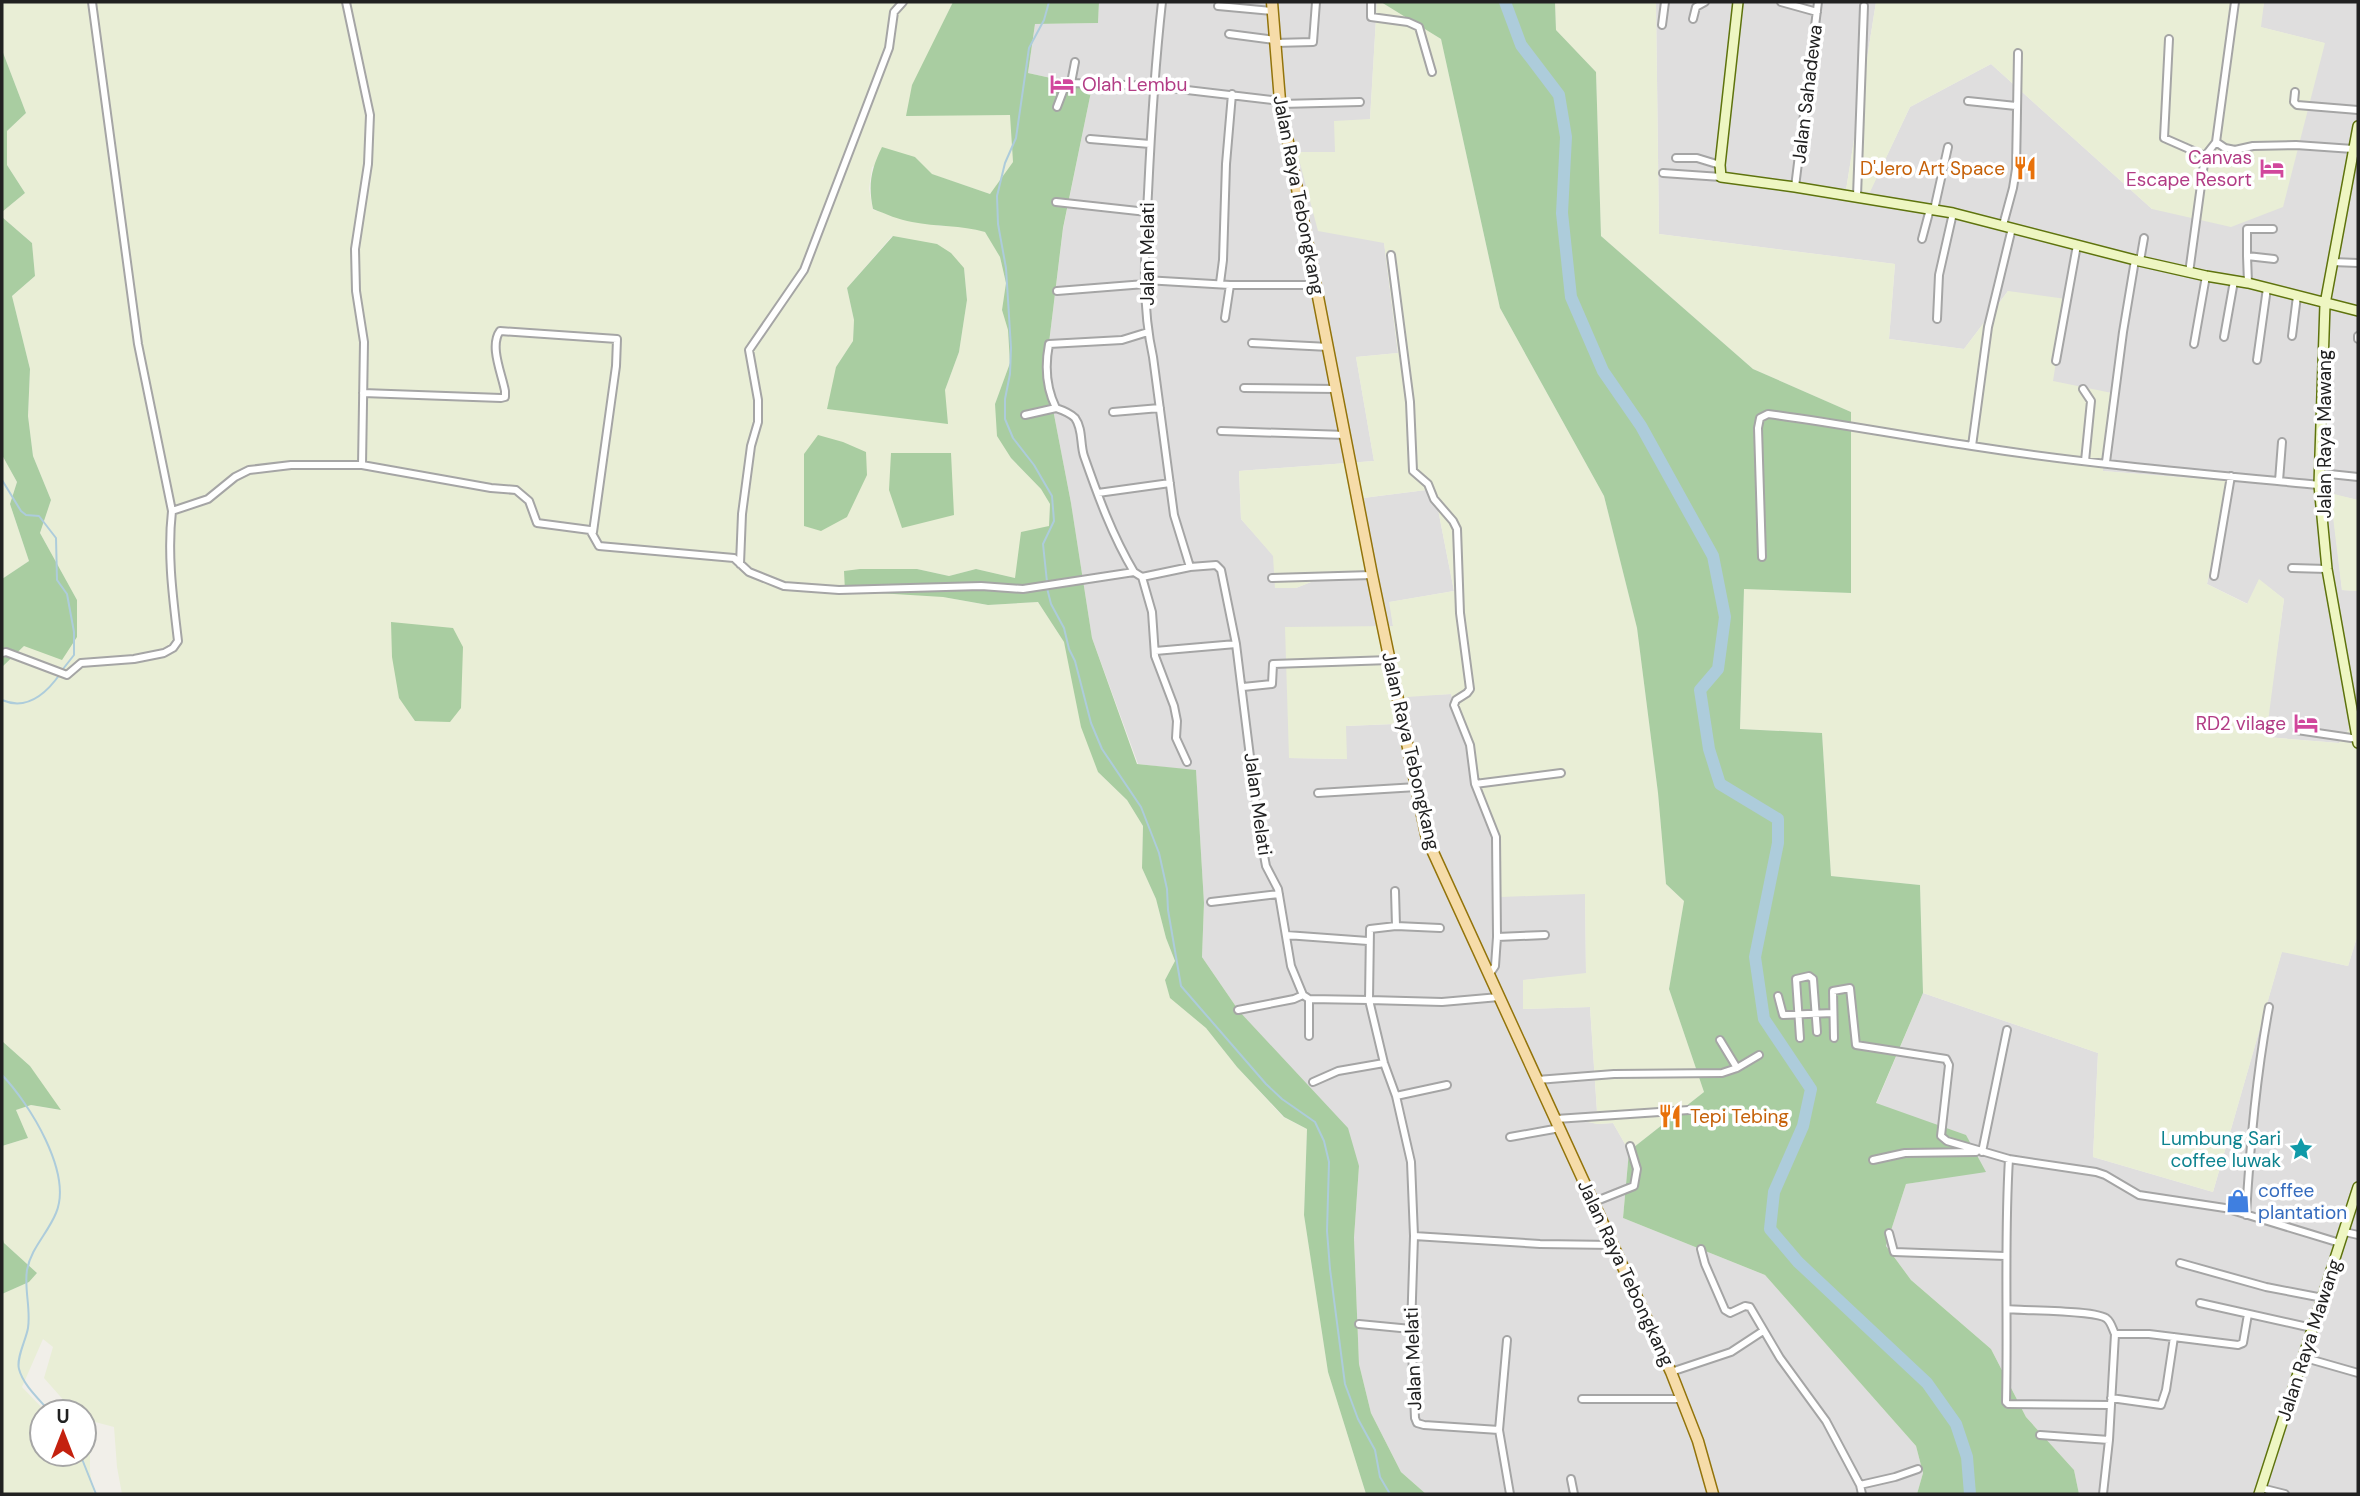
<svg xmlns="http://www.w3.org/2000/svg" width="2360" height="1496" font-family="'DM Sans',sans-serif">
  <rect width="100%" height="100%" fill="#f1efe9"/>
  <path fill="#dfdede" d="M 1099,2 L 1377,2 L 1370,119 L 1336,152 L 1298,152 L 1384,242 L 1398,353 L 1356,357 L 1374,461 L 1239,471 L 1241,519 L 1274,556 L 1296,588 L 1316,580 L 1367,580 L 1355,499 L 1434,489 L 1454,591 L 1390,602 L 1393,626 L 1289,758 L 1346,759 L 1346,726 L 1394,724 L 1393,709 L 1407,696 L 1451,694 L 1497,840 L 1585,893 L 1586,974 L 1524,980 L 1523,1009 L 1590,1007 L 1597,1112 L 1574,1119 L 1598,1124 L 1613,1123 L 1629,1151 L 1623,1218 L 1765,1275 L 1916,1446 L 1923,1473 L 1917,1494 L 1426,1494 L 1401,1472 L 1371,1413 L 1359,1364 L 1354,1238 L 1359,1166 L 1283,1060 L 1239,1011 L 1202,957 L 1204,903 L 1196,771 L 1138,764 L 1092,638 L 1071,503 L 1051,399 L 1049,343 L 1063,229 L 1092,87 L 1028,73 L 1035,24 L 1098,23 Z
    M 1656,2 L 1876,2 L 1846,190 L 1870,191 L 1910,107 L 1991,64 L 2152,209 L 2324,43 L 2260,27 L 2264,2 L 2358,2 L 2358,500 L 2331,494 L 2342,590 L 2358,591 L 2358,717 L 2339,743 L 2265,737 L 2284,599 L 2259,580 L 2248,604 L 2207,584 L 2228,481 L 2103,471 L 2053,382 L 2008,291 L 1964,349 L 1889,339 L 1895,264 L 1659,234 Z
    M 2358,934 L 2358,1494 L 2079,1494 L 2074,1470 L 2026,1417 L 1991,1349 L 1911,1280 L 1886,1246 L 1906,1184 L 1985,1171 L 1876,1104 L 1923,993 L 2098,1053 L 2093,1157 L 2213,1192 L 2282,951 L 2348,966 Z"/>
  <path fill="#e9eed6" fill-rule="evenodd" d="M 2,2 L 953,2 L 940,29 L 1011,115 L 1013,162 L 990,194 L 931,174 L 915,157 L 872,167 L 869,189 L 873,210 L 940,226 L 960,225 L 986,232 L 1000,257 L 1006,283 L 1002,310 L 1008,330 L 1010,363 L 995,404 L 1011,458 L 1041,489 L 1050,504 L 1049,527 L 1015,578 L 976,569 L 949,576 L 917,569 L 943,597 L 987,605 L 1038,602 L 1064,642 L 1098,772 L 1127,800 L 1143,826 L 1142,868 L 1156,899 L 1166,938 L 1175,961 L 1165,980 L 1170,997 L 1206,1028 L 1237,1067 L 1283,1117 L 1307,1129 L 1304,1215 L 1328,1372 L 1366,1494 L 122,1494 L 117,1467 L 114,1427 L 84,1419 L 84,1412 L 74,1412 L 44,1378 L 53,1347 L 43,1339 L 22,1387 L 46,1412 L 42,1412 L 42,1454 L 84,1454 L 84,1443 L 90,1444 L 90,1472 L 94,1494 L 2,1494 L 2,1294 L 29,1282 L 37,1273 L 4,1243 L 2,1236 L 2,1146 L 28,1138 L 16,1110 L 31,1105 L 59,1110 L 30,1066 L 2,1041 L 2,667 L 24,646 L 77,637 L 77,600 L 40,533 L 51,500 L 33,456 L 28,416 L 30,369 L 12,296 L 35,276 L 32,243 L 2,217 L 2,212 L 25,193 L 7,165 L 7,131 L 26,113 L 2,50 ZM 892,236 L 964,268 L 967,300 L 959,352 L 945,390 L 836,367 L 853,341 L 854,320 L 847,288 Z
    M 1377,2 L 1381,2 L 1441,39 L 1500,308 L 1604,496 L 1637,628 L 1658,793 L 1666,884 L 1684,901 L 1669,989 L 1704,1092 L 1629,1151 L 1613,1123 L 1598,1124 L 1572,1119 L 1597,1111 L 1590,1007 L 1523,1009 L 1523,980 L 1586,973 L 1585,894 L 1501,897 L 1497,840 L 1451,694 L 1407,697 L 1393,709 L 1394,724 L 1346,726 L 1347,759 L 1289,758 L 1285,627 L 1393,626 L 1389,602 L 1454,591 L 1434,489 L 1355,499 L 1367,580 L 1316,580 L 1296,588 L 1275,588 L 1273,556 L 1241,519 L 1239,471 L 1374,461 L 1356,357 L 1398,353 L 1384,243 L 1318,231 L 1297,152 L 1335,152 L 1334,121 L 1370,119 Z
    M 1555,2 L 1656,2 L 1659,234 L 1895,264 L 1889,339 L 1964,349 L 2008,291 L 2066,299 L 2053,381 L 2112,393 L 2103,471 L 2229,481 L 2207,584 L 2247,604 L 2259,579 L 2284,599 L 2266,737 L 2339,743 L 2358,717 L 2358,934 L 2348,966 L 2282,952 L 2213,1192 L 2093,1157 L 2098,1053 L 1923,993 L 1920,885 L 1831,876 L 1822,733 L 1740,729 L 1744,588 L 1851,593 L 1851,412 L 1753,369 L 1601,236 L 1596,72 L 1556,30 Z
    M 1876,2 L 2264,2 L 2261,27 L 2325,43 L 2283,207 L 2231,227 L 2152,209 L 1991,64 L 1910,107 L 1870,192 L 1846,190 Z
    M 2,455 L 17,482 L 10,504 L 29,561 L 2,579 Z
    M 2330,493 L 2358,500 L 2358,591 L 2342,590 Z"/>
  <path fill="#a9cda1" d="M 953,2 L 1099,2 L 1098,23 L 1035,24 L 1028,73 L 1092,87 L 1063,228 L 1049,343 L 1051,399 L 1071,503 L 1092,638 L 1137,764 L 1196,770 L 1204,903 L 1202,957 L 1239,1011 L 1348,1128 L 1359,1166 L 1354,1238 L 1359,1364 L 1371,1413 L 1401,1472 L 1426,1494 L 1366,1494 L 1328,1372 L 1304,1215 L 1307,1129 L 1284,1117 L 1237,1067 L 1206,1028 L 1170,998 L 1165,980 L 1175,961 L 1166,938 L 1156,899 L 1142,868 L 1143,826 L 1127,800 L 1098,772 L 1081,727 L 1064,642 L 1038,602 L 988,605 L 943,597 L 845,591 L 844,571 L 860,569 L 917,569 L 949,576 L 976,569 L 1015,578 L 1021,532 L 1049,526 L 1050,504 L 1041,489 L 1011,458 L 997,436 L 995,404 L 1010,363 L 1008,330 L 1002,310 L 1006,283 L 1000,257 L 985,232 C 961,225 937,227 912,222 C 899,220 886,214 873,209 C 868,185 871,169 882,147 L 915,157 L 932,174 L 990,194 L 1013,162 L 1010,115 L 906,116 L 912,85 Z
    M 1381,2 L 1555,2 L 1556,30 L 1596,72 L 1601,236 L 1753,369 L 1851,412 L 1851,593 L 1744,589 L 1740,729 L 1822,733 L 1831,876 L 1920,885 L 1923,993 L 1876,1103 L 1966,1135 L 1986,1172 L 1906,1184 L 1886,1246 L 1911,1280 L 1991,1349 L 2026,1417 L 2074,1470 L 2079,1494 L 1917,1494 L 1923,1473 L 1916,1446 L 1765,1275 L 1623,1218 L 1629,1151 L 1704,1092 L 1669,989 L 1684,901 L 1666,884 L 1658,793 L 1637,628 L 1604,496 L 1500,308 L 1441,39 Z
    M 2,50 L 26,113 L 7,131 L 7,165 L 25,193 L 2,212 Z
    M 2,217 L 32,243 L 35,276 L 12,296 L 30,369 L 28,416 L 33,456 L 51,500 L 40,533 L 77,600 L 77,637 L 62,660 L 24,646 L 2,667 L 2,579 L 29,561 L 10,504 L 17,482 L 2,455 Z
    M 893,236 L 937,244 L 951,253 L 964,268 L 967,300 L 959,352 L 945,390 L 948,424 L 827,409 L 836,367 L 853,341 L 854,320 L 847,288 Z
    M 818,435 L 843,442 L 866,452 L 867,475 L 847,517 L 821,531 L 804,526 L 804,454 Z
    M 891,453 L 951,453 L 954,515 L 902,528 L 889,490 Z
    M 391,622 L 453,628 L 463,647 L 461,708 L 450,722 L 415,721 L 399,698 L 392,657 Z
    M 2,1041 L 30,1066 L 61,1110 L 31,1105 L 16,1110 L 28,1138 L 2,1146 Z
    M 2,1236 L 4,1243 L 37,1273 L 29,1282 L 2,1294 Z"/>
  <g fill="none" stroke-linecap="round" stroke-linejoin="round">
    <path stroke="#adccdb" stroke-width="2" d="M 2,480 L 21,511 L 26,515 L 39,516 L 56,538 L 57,580 L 67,594 L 74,632 L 74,655 L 63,669
      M 1047,582 L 1043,544 L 1054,521 L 1052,496 L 1034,465 L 1013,438 L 1005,419 L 1005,399 L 1010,374 L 1011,348 L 1006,268 L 998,224 L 997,196 L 1005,163 L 1016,138 L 1029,48 L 1044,20 L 1049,2
      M 1047,588 L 1051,604 L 1064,628 L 1069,649 L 1075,661 L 1091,723 L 1102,749 L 1141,807 L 1159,853 L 1167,889 L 1168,910 L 1181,986 L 1266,1084 L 1282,1099 L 1315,1122 L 1324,1141 L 1329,1162 L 1327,1231 L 1330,1269 L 1345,1384 L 1358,1419 L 1375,1450 L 1380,1477 L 1390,1494
      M 2,700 C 27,711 46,694 60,674
      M 2,1075 C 29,1103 73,1173 56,1213 C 48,1233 31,1248 27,1270 C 24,1289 31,1309 28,1328 C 26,1340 16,1358 19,1369 C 23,1385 40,1400 50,1412
      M 80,1454 L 96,1494"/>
    <path stroke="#adccdb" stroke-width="12" d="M 1505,2 L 1521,45 L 1559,95 L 1566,137 L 1562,213 L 1571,297 L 1603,371 L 1641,426 L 1713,556 L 1725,617 L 1718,669 L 1700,690 L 1709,749 L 1720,784 L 1778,819 L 1778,843 L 1755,957 L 1764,1019 L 1811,1089 L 1803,1126 L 1774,1192 L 1770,1229 L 1798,1262 L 1927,1383 L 1956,1424 L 1967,1457 L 1970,1494"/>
    <g stroke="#a5a5a5" stroke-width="10">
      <path id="street" d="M 92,2 L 138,344 L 172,511
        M 346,2 L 370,115 L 368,164 L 355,249 L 356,291 L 364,342 L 362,465
        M 1162,2 C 1155,65 1151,129 1148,193 C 1145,248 1141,303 1153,357 L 1174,515 L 1190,567 L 1216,565 L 1221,570 L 1236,644 L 1259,829 L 1266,866 L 1278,889 L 1291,966 L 1303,995 L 1309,999 L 1369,1000 L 1384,1063 L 1396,1096 L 1411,1162 L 1414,1236 L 1411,1329 L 1415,1418 L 1417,1423 L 1424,1425 L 1499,1430 L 1510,1494
        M 1371,2 L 1371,17 L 1408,22 L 1419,27 L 1432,72
        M 1781,2 L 1817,12
        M 1218,6 L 1273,11
        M 1693,19 L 1696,7 L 1705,2
        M 1662,25 L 1665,2
        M 1229,34 L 1275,40
        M 2169,39 L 2164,138 L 2205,156
        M 1275,43 L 1313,42 L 1316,2
        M 1071,83 L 1075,62
        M 2295,92 L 2294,102 L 2297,105 L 2358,110
        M 1968,101 L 2016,106
        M 1281,104 L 1360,102
        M 1057,107 L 1065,86 L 1071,83 L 1153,86 L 1280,101
        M 1090,139 L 1150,144
        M 2216,142 L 2225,148 L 2235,150 L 2253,146 L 2296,145 L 2353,149
        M 1676,158 L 1697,158 L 1720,165
        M 1663,173 L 1721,177
        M 1795,187 L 1818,2
        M 1857,196 L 1864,6
        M 1056,202 L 1147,212
        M 1934,210 L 1948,147
        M 2003,225 L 2013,188 L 2016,169 L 2018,53
        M 1922,239 L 1930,209
        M 1391,255 L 1410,402 L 1413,471 L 1428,484 L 1434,499 L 1453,521 L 1457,529 L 1460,613 L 1470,689 L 1467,693 L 1456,700 L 1454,705 L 1470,745 L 1475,784 L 1496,837 L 1497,937 L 1495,966 L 1489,975
        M 2247,256 L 2247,229 L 2273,229
        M 2140,261 L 2144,238
        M 2332,262 L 2358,263
        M 2189,273 L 2205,156 L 2216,142 L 2235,2
        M 1145,280 L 1230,285 L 1316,285
        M 1220,283 L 1223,260 L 1226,164 L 1232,94
        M 2248,283 L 2247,256 L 2274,259
        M 1057,291 L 1145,284
        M 1225,318 L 1230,285
        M 1937,319 L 1939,275 L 1953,213
        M 2292,336 L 2297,296
        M 2224,337 L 2234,281
        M 2358,339 L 2358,336
        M 1252,343 L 1329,347
        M 2194,344 L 2206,276
        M 2257,360 L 2267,288
        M 2056,361 L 2077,245
        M 1244,388 L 1337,389
        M 2083,389 L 2091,401 L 2085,461
        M 363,393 L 501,398 L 505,397 L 505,391 C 502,374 489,346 500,331 L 617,339 L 616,366 L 593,532
        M 1113,412 L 1160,408
        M 1025,415 L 1056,408
        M 1221,431 L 1346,435
        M 1972,446 L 1988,327 L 2012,228
        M 2106,462 L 2123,332 L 2135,260
        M 2320,473 L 2358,477
        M 2279,481 L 2282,442
        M 1098,493 L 1170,483
        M 1762,557 L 1758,428 L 1760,418 L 1768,414 C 1836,423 1904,436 1972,446 C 2087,464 2204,474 2319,485
        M 740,564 L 742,514 L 751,446 L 758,422 L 758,400 L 749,350 L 804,270 L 889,48 L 894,12 L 903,2
        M 2292,568 L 2327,569
        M 1134,572 C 1112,535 1098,496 1084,456 C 1080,444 1083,429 1075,418 C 1070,413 1062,410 1056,408 C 1046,388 1045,365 1049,344 L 1122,340 L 1148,332
        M 2214,576 L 2231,476
        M 1142,577 L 1152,612 L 1155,656 L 1174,706 L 1177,721 L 1176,738 L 1187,762
        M 1272,578 L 1372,575
        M 1155,651 L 1236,644
        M 2,653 L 6,652 L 67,675 L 81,663 L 134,659 L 164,653 L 173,648 L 178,641 C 173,598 167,555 172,511 L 208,499 L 235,477 L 249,470 L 291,465 L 362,465 L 491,488 L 516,490 L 529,501 L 537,523 L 590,530 L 599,546 L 734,558 L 749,572 L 784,586 L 839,590 L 981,586 L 1023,589 L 1134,572 L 1142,577 L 1190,567
        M 1243,687 L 1272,684 L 1273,664 L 1390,660
        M 2297,730 L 2358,739
        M 1475,784 L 1561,773
        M 1318,793 L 1417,787
        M 1395,891 L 1396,926
        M 1211,902 L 1279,894
        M 1440,928 L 1396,926 L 1370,929 L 1369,1000 L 1442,1002 L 1499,997
        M 1286,935 L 1368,941
        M 1497,937 L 1545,935
        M 1778,996 L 1783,1015 L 1833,1013
        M 1309,999 L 1309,1036
        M 1238,1010 L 1294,999 L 1303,995
        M 1800,1038 L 1796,979 L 1809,976 L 1813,979 L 1817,1032
        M 1834,1038 L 1833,991 L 1850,988 L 1856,1045 L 1946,1059 L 1949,1065 L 1941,1136 L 1947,1141 L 2009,1159 L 2096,1172 L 2105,1175 L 2139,1195 L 2225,1208 L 2340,1243
        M 1720,1040 L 1737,1068
        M 1537,1080 L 1614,1074 L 1722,1073 L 1737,1068 L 1759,1055
        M 1313,1082 L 1338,1071 L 1384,1063
        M 1396,1096 L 1447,1085
        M 1556,1119 L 1689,1110
        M 1510,1137 L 1560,1128
        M 1982,1152 L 2007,1030
        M 2009,1159 C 2004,1240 2008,1321 2006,1402 L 2008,1404 L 2110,1405
        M 1873,1160 L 1905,1153 L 1976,1152
        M 1594,1202 L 1634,1186 L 1637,1169 L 1630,1146
        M 2246,1215 C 2250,1145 2256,1076 2269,1007
        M 2345,1232 L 2358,1235
        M 1889,1233 L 1894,1252 L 2005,1256
        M 1414,1236 L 1540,1244 L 1613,1245
        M 1701,1249 L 1705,1264 L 1725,1310 L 1730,1313 L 1745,1306 L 1750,1307 L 1780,1358 L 1826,1421 L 1860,1485 L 1862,1494
        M 2180,1263 L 2266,1287 L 2323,1298
        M 2200,1303 L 2312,1328
        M 2008,1309 C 2025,1311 2098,1310 2107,1319 C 2111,1322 2113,1330 2115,1334 L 2109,1440 L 2103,1494
        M 1359,1324 L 1411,1329
        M 2115,1334 L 2149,1334 L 2238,1345 L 2243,1343 L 2248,1314
        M 2302,1357 L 2358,1373
        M 1671,1372 L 1731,1352 L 1763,1331
        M 2111,1398 L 2161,1405 L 2166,1390 L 2174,1337
        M 1582,1399 L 1682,1399
        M 1499,1430 L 1507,1340
        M 2040,1435 L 2109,1440
        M 1571,1479 L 1574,1494
        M 1860,1485 L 1895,1477 L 1918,1469
        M 2261,1488 L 2285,1494"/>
    </g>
    <g stroke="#5e730d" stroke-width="12">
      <path id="secondary" d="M 1738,2 L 1720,165 L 1721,177 L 1795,187 L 1953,213 L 2135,260 L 2206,276 L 2248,283 L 2358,311
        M 2358,126 L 2325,304 L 2319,485 L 2327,569 L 2358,743
        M 2259,1494 L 2358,1187"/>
    </g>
    <g stroke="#93740b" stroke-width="13">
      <path id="primary" d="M 1272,2 L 1280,101 L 1372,575 L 1427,839 L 1671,1372 L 1698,1441 L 1713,1494"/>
    </g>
    <use href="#street" stroke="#fff" stroke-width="6"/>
    <use href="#secondary" stroke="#eef6c2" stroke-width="9"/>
    <use href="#primary" stroke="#f6dca9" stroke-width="10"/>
  </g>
  <defs>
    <g id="hotel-bare" transform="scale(1.89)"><path d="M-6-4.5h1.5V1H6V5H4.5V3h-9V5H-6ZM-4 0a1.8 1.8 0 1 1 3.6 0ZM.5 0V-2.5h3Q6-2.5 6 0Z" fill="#d1479c" stroke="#fff" stroke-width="2.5" paint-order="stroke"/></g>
    <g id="restaurant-bare" transform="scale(1.89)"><path d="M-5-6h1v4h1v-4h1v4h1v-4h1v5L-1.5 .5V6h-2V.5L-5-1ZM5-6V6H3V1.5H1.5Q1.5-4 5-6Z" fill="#e8710a" stroke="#fff" stroke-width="2.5" paint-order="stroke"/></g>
    <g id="sight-bare" transform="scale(1.89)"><path d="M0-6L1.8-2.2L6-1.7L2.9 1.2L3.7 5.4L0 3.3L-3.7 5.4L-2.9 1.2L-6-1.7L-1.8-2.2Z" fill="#0f9aa8" stroke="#fff" stroke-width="2.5" paint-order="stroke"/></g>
    <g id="shop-bare" transform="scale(1.89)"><path d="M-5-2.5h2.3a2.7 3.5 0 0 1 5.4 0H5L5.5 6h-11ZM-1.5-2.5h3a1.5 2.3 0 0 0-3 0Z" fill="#3f7fe0" stroke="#fff" stroke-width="2.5" paint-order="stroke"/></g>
  </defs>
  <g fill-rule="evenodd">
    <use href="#hotel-bare" x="1062" y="84"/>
    <use href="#restaurant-bare" x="2025" y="168"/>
    <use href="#hotel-bare" x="2272" y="168"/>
    <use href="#hotel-bare" x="2306" y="723"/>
    <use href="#restaurant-bare" x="1670" y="1116"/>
    <use href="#sight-bare" x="2301" y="1149"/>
    <use href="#shop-bare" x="2238" y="1201"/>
  </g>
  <g text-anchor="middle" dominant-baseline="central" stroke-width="7" stroke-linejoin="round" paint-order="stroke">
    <g font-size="19" fill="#b23c85" stroke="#fff" text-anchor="end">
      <text x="1082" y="84" text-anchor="start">Olah Lembu</text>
      <text x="2252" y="157">Canvas<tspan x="2252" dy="22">Escape Resort</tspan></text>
      <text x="2286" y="723">RD2 vilage</text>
    </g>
    <g font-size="19" fill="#212121" stroke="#fff">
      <text transform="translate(1807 94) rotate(-83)">Jalan Sahadewa</text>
      <text transform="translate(1299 195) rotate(79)">Jalan Raya Tebongkang</text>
      <text transform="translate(1147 254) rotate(-90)">Jalan Melati</text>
      <text transform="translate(2324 434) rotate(-90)">Jalan Raya Mawang</text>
      <text transform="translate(1411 751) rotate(77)">Jalan Raya Tebongkang</text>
      <text transform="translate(1258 804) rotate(82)">Jalan Melati</text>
      <text transform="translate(1626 1273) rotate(65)">Jalan Raya Tebongkang</text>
      <text transform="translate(2309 1340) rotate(-72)">Jalan Raya Mawang</text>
      <text transform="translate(1413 1359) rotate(-92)">Jalan Melati</text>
    </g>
    <g font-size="19" fill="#c56008" stroke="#fff" text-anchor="end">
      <text x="2005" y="168">D'Jero Art Space</text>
      <text x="1690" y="1116" text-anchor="start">Tepi Tebing</text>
    </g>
    <g font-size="19" fill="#0d838f" stroke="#fff" text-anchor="end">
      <text x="2281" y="1138">Lumbung Sari<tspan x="2281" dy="22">coffee luwak</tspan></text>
    </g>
    <g font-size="19" fill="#366cbe" stroke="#fff" text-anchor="start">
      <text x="2258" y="1190">coffee<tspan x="2258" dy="22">plantation</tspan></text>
    </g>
  </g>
  <rect width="2360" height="1496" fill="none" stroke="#212121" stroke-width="7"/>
  <g transform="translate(63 1433)"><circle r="33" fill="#ffffff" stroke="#a6a6a6" stroke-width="2"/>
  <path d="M0-5L12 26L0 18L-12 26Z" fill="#c4210f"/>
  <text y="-10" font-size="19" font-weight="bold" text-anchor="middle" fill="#212121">U</text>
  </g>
</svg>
